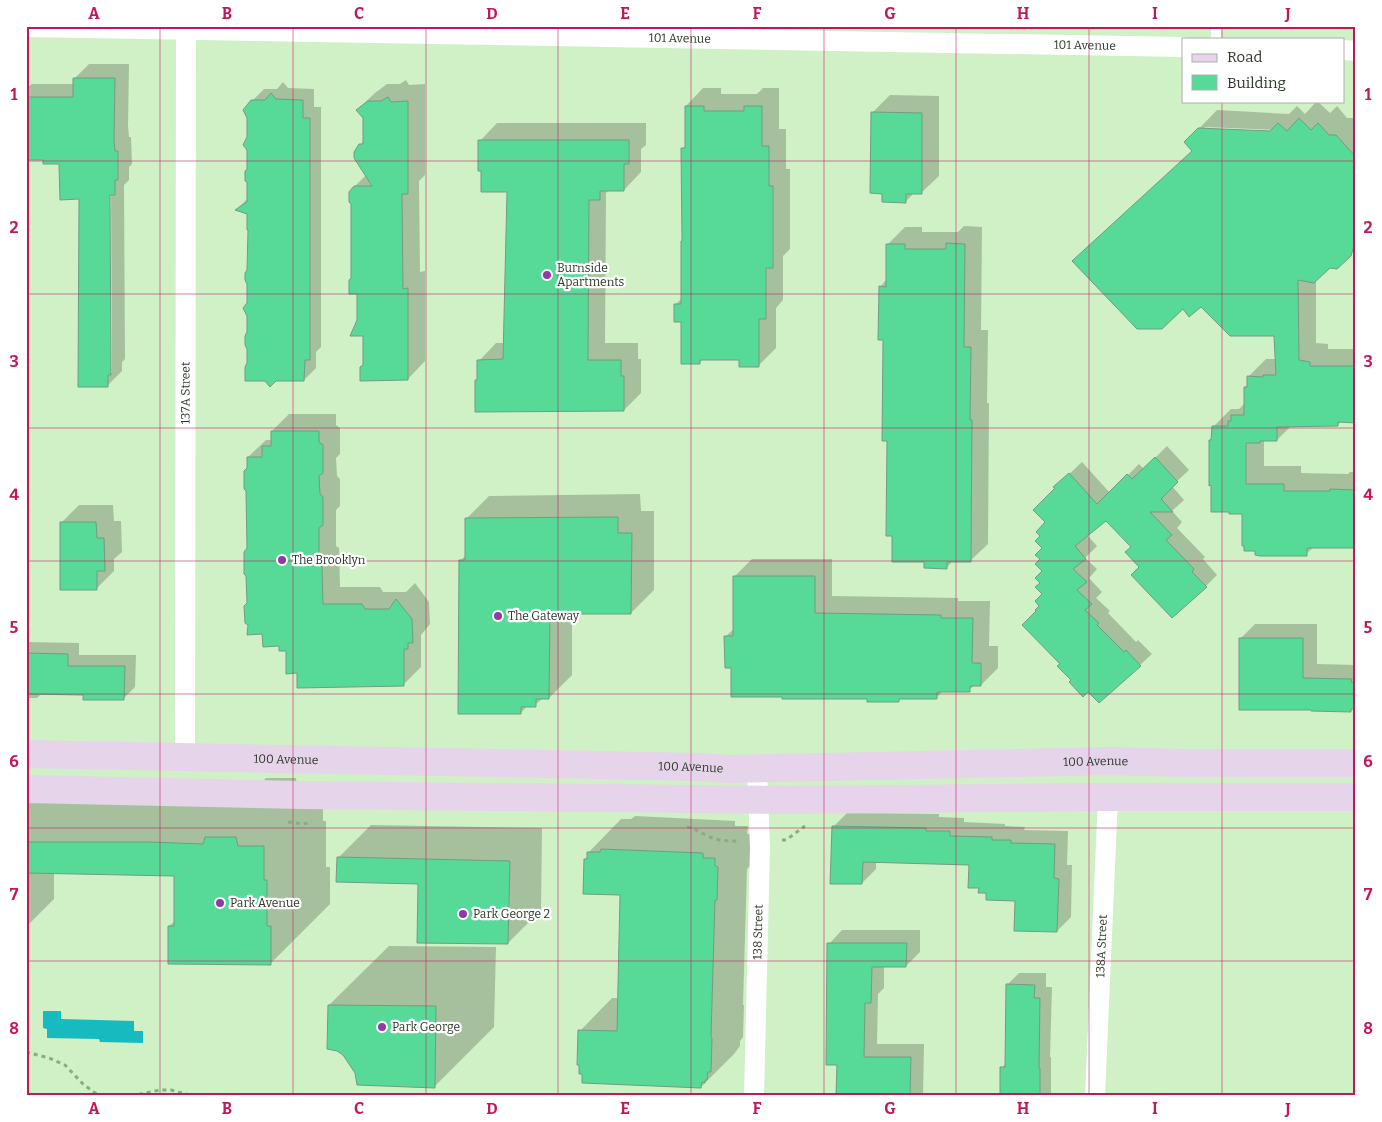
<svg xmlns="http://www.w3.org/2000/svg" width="1382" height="1122" font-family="Bitter,serif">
  <rect width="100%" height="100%" fill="#d0f0c6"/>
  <path fill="#16babf" d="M 43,1011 L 61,1011 L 61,1019 L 134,1021 L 134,1031 L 143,1031 L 143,1043 L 100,1042 L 99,1039 L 47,1038 L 47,1029 L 43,1028 Z"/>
  <path fill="#0003" fill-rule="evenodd" d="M 89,64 L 129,64 L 128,125 L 129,137 L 131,137 L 132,164 L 129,167 L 129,180 L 124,185 L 125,359 L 122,362 L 122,371 L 107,386 L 80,198 L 60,163 L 44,158 L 26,158 L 26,89 L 32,84 L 74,84 L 74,79 ZM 108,189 L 111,189 L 112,373 L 110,373 Z
    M 406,80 L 409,85 L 425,84 L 425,175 L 419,181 L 420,272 L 425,271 L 425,361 L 408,379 L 364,365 L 364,335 L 358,320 L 355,186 L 366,175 L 360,145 L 364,140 L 364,118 L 357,110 L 375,93 L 387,84 L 400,84 Z
    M 283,82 L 288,88 L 314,89 L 314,107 L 321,107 L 321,347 L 316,352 L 316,368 L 304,380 L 249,364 L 248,213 L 237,209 L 248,198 L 248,137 L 252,101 L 264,89 L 277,89 Z
    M 703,88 L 721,88 L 721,94 L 757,94 L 763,88 L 779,88 L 779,129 L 786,129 L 786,169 L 790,169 L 790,249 L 783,256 L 783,300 L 776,308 L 776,348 L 758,366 L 741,359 L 703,359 L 699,363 L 676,304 L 682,298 L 683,148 L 686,145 L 686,106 Z
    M 890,95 L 939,96 L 939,176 L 921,193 L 914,193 L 905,202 L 884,192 L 872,113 Z
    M 1317,101 L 1330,113 L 1337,106 L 1347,118 L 1355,118 L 1356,119 L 1356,249 L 1336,268 L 1330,267 L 1316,280 L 1316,343 L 1328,344 L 1328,349 L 1356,349 L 1356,421 L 1341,421 L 1338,425 L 1291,426 L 1277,440 L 1264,440 L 1264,466 L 1301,466 L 1301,473 L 1348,474 L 1350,472 L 1356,472 L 1356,546 L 1314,547 L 1306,554 L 1243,513 L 1210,440 L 1213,438 L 1213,427 L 1231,409 L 1239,409 L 1245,403 L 1245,388 L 1248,384 L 1248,377 L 1266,359 L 1276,359 L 1275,334 L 1193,150 L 1186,142 L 1217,110 L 1289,114 L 1297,106 L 1305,114 ZM 1204,127 L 1276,130 L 1276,133 L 1207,129 Z
    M 497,123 L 646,123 L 646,145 L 641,149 L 641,172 L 624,190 L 609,190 L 606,193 L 605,343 L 638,343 L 638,359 L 641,359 L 641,393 L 624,410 L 476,381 L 479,378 L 479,361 L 496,343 L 505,343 L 508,190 L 480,141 Z
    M 964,226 L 982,227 L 981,330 L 988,330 L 987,403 L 989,403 L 988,544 L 970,561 L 953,561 L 947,567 L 888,439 L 884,339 L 880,287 L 887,279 L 888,244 L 905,227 L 922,227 L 922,232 L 958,232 Z
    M 289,414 L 336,414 L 336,425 L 340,428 L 340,454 L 336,458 L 337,476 L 340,479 L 340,506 L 336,510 L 336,546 L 339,548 L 340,587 L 380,587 L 383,592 L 406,592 L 415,583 L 429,602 L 430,624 L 421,635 L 421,667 L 404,684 L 298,672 L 287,650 L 264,633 L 249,548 L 248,457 L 266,440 L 270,440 L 272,438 L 272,431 Z
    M 1167,446 L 1189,470 L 1172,486 L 1184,500 L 1172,511 L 1182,522 L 1177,528 L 1205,557 L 1203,559 L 1217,575 L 1206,586 L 1141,567 L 1133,546 L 1106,520 L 1087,535 L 1097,546 L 1085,558 L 1097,569 L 1089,578 L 1102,592 L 1096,598 L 1110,611 L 1108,613 L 1136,642 L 1138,640 L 1152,654 L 1140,665 L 1088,690 L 1073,680 L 1061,664 L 1038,611 L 1044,594 L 1042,583 L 1044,571 L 1042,559 L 1044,547 L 1042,536 L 1067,476 L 1082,462 L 1110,493 L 1139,464 L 1144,469 Z
    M 640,494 L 641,511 L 654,511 L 654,590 L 631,613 L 572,613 L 572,675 L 549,698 L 543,698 L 535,705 L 528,705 L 521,713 L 460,561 L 466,555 L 466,519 L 489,496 Z
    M 79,505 L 113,505 L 114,521 L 121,521 L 122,552 L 114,559 L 114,571 L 97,588 L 61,523 Z
    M 752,559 L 832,559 L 832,596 L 958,598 L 958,601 L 990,601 L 989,646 L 998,646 L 998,668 L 981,685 L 975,685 L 969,690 L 944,690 L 937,697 L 902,697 L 898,701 L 868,698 L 783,696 L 733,666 L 725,637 L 735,628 L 735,576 Z
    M 1255,624 L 1317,624 L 1317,664 L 1356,665 L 1356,708 L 1353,708 L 1350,711 L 1240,639 Z
    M 26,642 L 79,643 L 79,655 L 136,655 L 135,687 L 123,699 L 84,694 L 42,693 L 37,698 L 26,698 Z
    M 266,778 L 296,778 L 297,787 L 323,787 L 323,821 L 326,821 L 326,867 L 330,867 L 330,904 L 270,964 L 169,926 L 175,921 L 176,875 L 54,872 L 54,899 L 26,927 L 26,781 L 259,785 Z
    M 847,813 L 939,814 L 939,817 L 964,818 L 964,822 L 1005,824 L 1005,826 L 1025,827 L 1024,830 L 1068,831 L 1067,865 L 1072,865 L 1071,917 L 1057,931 L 1016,900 L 987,892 L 980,887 L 971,864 L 876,861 L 876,869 L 862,883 L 833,827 Z
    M 635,816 L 735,821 L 735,826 L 748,826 L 747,834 L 751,834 L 750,866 L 747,869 L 743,1005 L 744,1005 L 743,1037 L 740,1041 L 740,1046 L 734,1054 L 701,1087 L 580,1031 L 612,998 L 619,998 L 621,894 L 585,859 L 589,856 L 589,852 L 621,819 L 631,819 Z
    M 371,825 L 542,828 L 541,910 L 508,943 L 420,883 L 338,858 Z
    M 842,930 L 920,930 L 920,952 L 906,966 L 884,966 L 884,988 L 878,994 L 877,1044 L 924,1044 L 923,1096 L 836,1096 L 837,1064 L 829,944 Z
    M 389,946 L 496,947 L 494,1027 L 435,1086 L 357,1073 L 329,1005 Z
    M 1019,973 L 1046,973 L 1046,987 L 1052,987 L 1050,1057 L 1051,1057 L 1051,1093 L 1048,1096 L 1001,1096 L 1002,1068 L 1006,1063 L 1008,984 Z"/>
  <path fill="#57d997" stroke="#6f9e82" d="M 73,78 L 115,78 L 114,140 L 115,151 L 118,151 L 118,180 L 115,180 L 115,195 L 110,195 L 111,375 L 108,375 L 108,387 L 78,387 L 79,199 L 60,200 L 59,164 L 43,164 L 43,160 L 26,160 L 26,97 L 73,97 Z
    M 271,93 L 276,99 L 303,100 L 303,118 L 310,118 L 310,360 L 305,360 L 304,381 L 276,381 L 270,387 L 265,381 L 245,381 L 245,367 L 247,363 L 247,349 L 245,345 L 245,336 L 247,332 L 247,316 L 243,308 L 247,303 L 247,284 L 245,280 L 245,273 L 247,270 L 248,230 L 247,230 L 247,214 L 235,210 L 247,202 L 247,182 L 245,181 L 245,171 L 247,169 L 247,150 L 243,145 L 247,137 L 247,118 L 243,110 L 251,100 L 265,100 Z
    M 388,97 L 391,102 L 408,101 L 408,194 L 402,194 L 403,289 L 408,288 L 408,380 L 360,381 L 360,367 L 363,365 L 363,336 L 350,336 L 357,320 L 357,294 L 349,294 L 349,280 L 351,278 L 351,204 L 349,202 L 349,192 L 354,186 L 372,186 L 354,158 L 354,152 L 359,144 L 363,144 L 363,118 L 356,110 L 368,101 L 381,101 Z
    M 685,106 L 704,106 L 704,111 L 744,111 L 744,106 L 762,106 L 762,146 L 769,146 L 769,186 L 773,186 L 773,268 L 766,268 L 766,319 L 759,319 L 759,367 L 739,367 L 739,360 L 700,360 L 700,364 L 681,364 L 681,322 L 674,322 L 674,304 L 681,304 L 681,241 L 682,241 L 681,148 L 685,148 Z
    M 871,112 L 922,113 L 922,194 L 906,194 L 906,203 L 882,202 L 882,194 L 870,193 Z
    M 1299,118 L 1311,130 L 1318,123 L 1329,135 L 1336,135 L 1356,157 L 1356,239 L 1351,256 L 1337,269 L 1330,268 L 1314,283 L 1298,280 L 1299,360 L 1310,362 L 1310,366 L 1356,366 L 1356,423 L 1338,422 L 1338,426 L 1277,427 L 1277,441 L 1260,441 L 1260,443 L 1246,443 L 1246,484 L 1284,484 L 1284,491 L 1330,491 L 1330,489 L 1356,490 L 1356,548 L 1307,548 L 1307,556 L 1260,556 L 1255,555 L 1255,551 L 1244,551 L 1244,546 L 1242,546 L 1242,514 L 1229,514 L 1229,512 L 1211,512 L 1211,485 L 1209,486 L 1209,440 L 1211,440 L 1212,426 L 1228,426 L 1228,421 L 1231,421 L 1231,415 L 1244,415 L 1244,387 L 1247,387 L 1247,376 L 1263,377 L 1263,375 L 1276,375 L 1274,336 L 1230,336 L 1201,307 L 1189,317 L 1183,309 L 1162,329 L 1137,329 L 1072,261 L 1192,151 L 1184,142 L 1198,128 L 1270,131 L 1278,123 L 1287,131 Z
    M 478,140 L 629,140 L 629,164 L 624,164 L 624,191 L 600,191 L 600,200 L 589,200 L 588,360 L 621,360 L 621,376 L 624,376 L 624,411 L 475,412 L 475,380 L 477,380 L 477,360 L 503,359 L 507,192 L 481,192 L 481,171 L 478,171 Z
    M 946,243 L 965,244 L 964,347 L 971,347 L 970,420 L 972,420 L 971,562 L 947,562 L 947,569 L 924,568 L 924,562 L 892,562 L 892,536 L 886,536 L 887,441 L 882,441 L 883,340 L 878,340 L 879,286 L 886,287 L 886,244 L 905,244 L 905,249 L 946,249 Z
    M 271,431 L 319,431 L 319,442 L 323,445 L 323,473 L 319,476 L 320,494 L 323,497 L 323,525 L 319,528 L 319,564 L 322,566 L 323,604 L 362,604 L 365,609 L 389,609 L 396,599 L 412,619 L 413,643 L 408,643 L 408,649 L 404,649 L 404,686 L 297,688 L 297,673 L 286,674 L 286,651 L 279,651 L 279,646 L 263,647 L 262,634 L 247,635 L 248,625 L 245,623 L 244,606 L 247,603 L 246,576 L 244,574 L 244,552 L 247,548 L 246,491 L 244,489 L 244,471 L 247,468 L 247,457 L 262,457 L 262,446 L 271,446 Z
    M 1155,457 L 1178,482 L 1161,499 L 1173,512 L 1150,512 L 1172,535 L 1166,540 L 1194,569 L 1192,572 L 1207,587 L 1172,618 L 1131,575 L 1139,567 L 1125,552 L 1131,547 L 1106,521 L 1075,546 L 1086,559 L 1073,569 L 1087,582 L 1077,590 L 1092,604 L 1085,610 L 1099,623 L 1097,625 L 1124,652 L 1126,650 L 1141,666 L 1099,703 L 1088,692 L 1083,697 L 1069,682 L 1071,680 L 1057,666 L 1060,664 L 1022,625 L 1036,611 L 1035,610 L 1039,606 L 1035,601 L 1042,594 L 1035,587 L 1040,583 L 1035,578 L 1042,571 L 1035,564 L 1040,559 L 1035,555 L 1042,548 L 1035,541 L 1040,536 L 1036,532 L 1045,522 L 1033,510 L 1055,488 L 1053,487 L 1069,473 L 1097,504 L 1127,474 L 1132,479 Z
    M 618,517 L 618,533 L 632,533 L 631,614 L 550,614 L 549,699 L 536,699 L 536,707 L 521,707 L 521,714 L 458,714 L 459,560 L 465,560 L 465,518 Z
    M 60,522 L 96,522 L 97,538 L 104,538 L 105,571 L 97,571 L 97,590 L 60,590 Z
    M 733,576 L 815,576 L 815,613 L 941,615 L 941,618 L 973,618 L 972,663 L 981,663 L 981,686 L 970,686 L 970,692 L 937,692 L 937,699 L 899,699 L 899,702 L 867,702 L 867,699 L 782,699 L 782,697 L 731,697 L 731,668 L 725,668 L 724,636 L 733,636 Z
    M 1239,638 L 1303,638 L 1303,678 L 1352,679 L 1351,682 L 1356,683 L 1356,709 L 1351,709 L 1351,712 L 1311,711 L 1311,710 L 1239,710 Z
    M 26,653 L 68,654 L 68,666 L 125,666 L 124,700 L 83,700 L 83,695 L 26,694 Z
    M 832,826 L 926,828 L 926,831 L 950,831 L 950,836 L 992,837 L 992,840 L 1011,840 L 1011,843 L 1055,844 L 1054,878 L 1059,879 L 1057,932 L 1014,931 L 1015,901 L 986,900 L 986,893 L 978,893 L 979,888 L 968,888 L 969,865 L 863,862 L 862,884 L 830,884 Z
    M 205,837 L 236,837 L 238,846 L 264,846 L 264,880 L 267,880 L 267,926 L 271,926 L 271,965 L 168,964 L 168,926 L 174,926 L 174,876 L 26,873 L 27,842 L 150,842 L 203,844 Z
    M 601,849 L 703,853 L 703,858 L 715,858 L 715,866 L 718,867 L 717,900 L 715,900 L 711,1037 L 712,1038 L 711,1072 L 708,1072 L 707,1080 L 705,1080 L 705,1083 L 702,1082 L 701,1088 L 582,1083 L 582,1074 L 579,1074 L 579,1065 L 577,1065 L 578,1030 L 617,1031 L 620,895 L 583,894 L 584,859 L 587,859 L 587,852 L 600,852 Z
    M 337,857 L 510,861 L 508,944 L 417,943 L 418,884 L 336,882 Z
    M 827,943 L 907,943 L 906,967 L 872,967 L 871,1003 L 865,1003 L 864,1057 L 911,1057 L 910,1096 L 836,1096 L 837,1065 L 826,1065 Z
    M 1006,984 L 1035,985 L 1034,998 L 1040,998 L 1039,1068 L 1040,1068 L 1040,1096 L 1000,1096 L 1000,1067 L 1005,1067 Z
    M 328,1005 L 436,1006 L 435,1088 L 357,1085 L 355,1073 L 343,1055 L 337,1051 L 327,1049 Z"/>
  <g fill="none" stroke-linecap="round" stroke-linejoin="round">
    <path stroke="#90a888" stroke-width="3" stroke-dasharray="4 4" stroke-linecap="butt" d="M 288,822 L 303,824 L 312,822
      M 687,827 C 694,828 699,832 706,835 C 717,841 726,841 738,841
      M 782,840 L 786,840 L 805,826
      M 26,1052 L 49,1058 L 65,1065 L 83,1084 L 95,1093 L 106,1096
      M 131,1096 L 160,1090 L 171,1090 L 193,1096"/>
    <path stroke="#fff" stroke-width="10" d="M 1216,39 L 1216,26"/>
    <g stroke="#fff" stroke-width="20">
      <path id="s1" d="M 26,27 L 1183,47"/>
      <path d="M 1343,50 L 1356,51"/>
      <path id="s2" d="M 185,758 L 186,30"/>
      <path id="s3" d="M 754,1096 L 760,848 L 757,769"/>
      <path id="s4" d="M 1095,1096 L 1108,797"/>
    </g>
    <g stroke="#e6d4eb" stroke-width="28">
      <path id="s5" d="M 26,754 C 250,759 474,763 698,767 L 729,769 L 1111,761 L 1182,763 L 1356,763"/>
      <path d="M 26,789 L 303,795 L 788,800 L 1108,797 L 1356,797"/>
    </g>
  </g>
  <path fill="none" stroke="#c2185b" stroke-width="1" stroke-opacity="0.55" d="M 160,26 L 160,1096M 293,26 L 293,1096M 426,26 L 426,1096M 558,26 L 558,1096M 691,26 L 691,1096M 824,26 L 824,1096M 956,26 L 956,1096M 1089,26 L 1089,1096M 1222,26 L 1222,39M 1222,101 L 1222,1096M 26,161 L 1356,161M 26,294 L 1356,294M 26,428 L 1356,428M 26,561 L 1356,561M 26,694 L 1356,694M 26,828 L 1356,828M 26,961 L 1356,961"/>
  <g fill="#903aa8" stroke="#fff" stroke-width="2">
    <circle cx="547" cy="275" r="5"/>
    <circle cx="282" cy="560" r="5"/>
    <circle cx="498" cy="616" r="5"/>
    <circle cx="220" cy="903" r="5"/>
    <circle cx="463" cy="914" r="5"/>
    <circle cx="382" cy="1027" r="5"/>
  </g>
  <g text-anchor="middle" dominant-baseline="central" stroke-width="4.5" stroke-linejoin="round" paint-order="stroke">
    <g font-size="12" fill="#2c3828" stroke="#fff">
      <text stroke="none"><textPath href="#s1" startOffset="654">101 Avenue</textPath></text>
      <text stroke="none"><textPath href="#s1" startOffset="1059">101 Avenue</textPath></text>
      <text stroke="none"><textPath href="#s2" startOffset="365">137A Street</textPath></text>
      <text stroke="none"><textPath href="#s5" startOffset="260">100 Avenue</textPath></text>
      <text stroke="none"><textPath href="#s5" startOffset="1070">100 Avenue</textPath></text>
      <text stroke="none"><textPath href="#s5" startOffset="665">100 Avenue</textPath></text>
      <text stroke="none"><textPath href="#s3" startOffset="164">138 Street</textPath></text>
      <text stroke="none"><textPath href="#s4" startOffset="150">138A Street</textPath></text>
    </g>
    <g font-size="12" fill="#2c3828" stroke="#fff" text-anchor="start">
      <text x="557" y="268">Burnside<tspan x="557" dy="14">Apartments</tspan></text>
      <text x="292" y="560">The Brooklyn</text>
      <text x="508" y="616">The Gateway</text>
      <text x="230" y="903">Park Avenue</text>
      <text x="473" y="914">Park George 2</text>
      <text x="392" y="1027">Park George</text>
    </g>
  </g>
  <rect width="1382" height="1122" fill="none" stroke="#ffffff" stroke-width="55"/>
  <rect x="1182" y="38" width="162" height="65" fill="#ffffff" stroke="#abafa9"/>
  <rect x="1192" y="54" width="25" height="8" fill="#e6d4eb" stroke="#abafa9"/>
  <text x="1227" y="62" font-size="15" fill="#2c3828">Road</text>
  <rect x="1192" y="75" width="25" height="15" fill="#57d997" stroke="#abafa9"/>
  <text x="1227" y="88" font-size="15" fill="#2c3828">Building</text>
  <rect x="28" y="28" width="1326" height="1066" fill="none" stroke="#c2185b" stroke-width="2"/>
  <g font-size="16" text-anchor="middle" font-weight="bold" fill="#c2185b">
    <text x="94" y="19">A</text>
    <text x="227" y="19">B</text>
    <text x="359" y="19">C</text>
    <text x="492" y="19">D</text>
    <text x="625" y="19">E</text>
    <text x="757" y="19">F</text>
    <text x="890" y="19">G</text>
    <text x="1023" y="19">H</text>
    <text x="1155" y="19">I</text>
    <text x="1288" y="19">J</text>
    <text x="14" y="100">1</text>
    <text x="1368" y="100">1</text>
    <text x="14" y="233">2</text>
    <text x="1368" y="233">2</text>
    <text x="14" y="367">3</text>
    <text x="1368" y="367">3</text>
    <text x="14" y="500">4</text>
    <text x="1368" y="500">4</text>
    <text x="14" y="633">5</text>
    <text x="1368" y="633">5</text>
    <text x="14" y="767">6</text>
    <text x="1368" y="767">6</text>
    <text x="14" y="900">7</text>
    <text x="1368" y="900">7</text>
    <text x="14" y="1034">8</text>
    <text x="1368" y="1034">8</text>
    <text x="94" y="1114">A</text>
    <text x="227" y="1114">B</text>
    <text x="359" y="1114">C</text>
    <text x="492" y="1114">D</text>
    <text x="625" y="1114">E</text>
    <text x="757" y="1114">F</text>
    <text x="890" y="1114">G</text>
    <text x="1023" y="1114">H</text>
    <text x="1155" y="1114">I</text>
    <text x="1288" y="1114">J</text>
  </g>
</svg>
